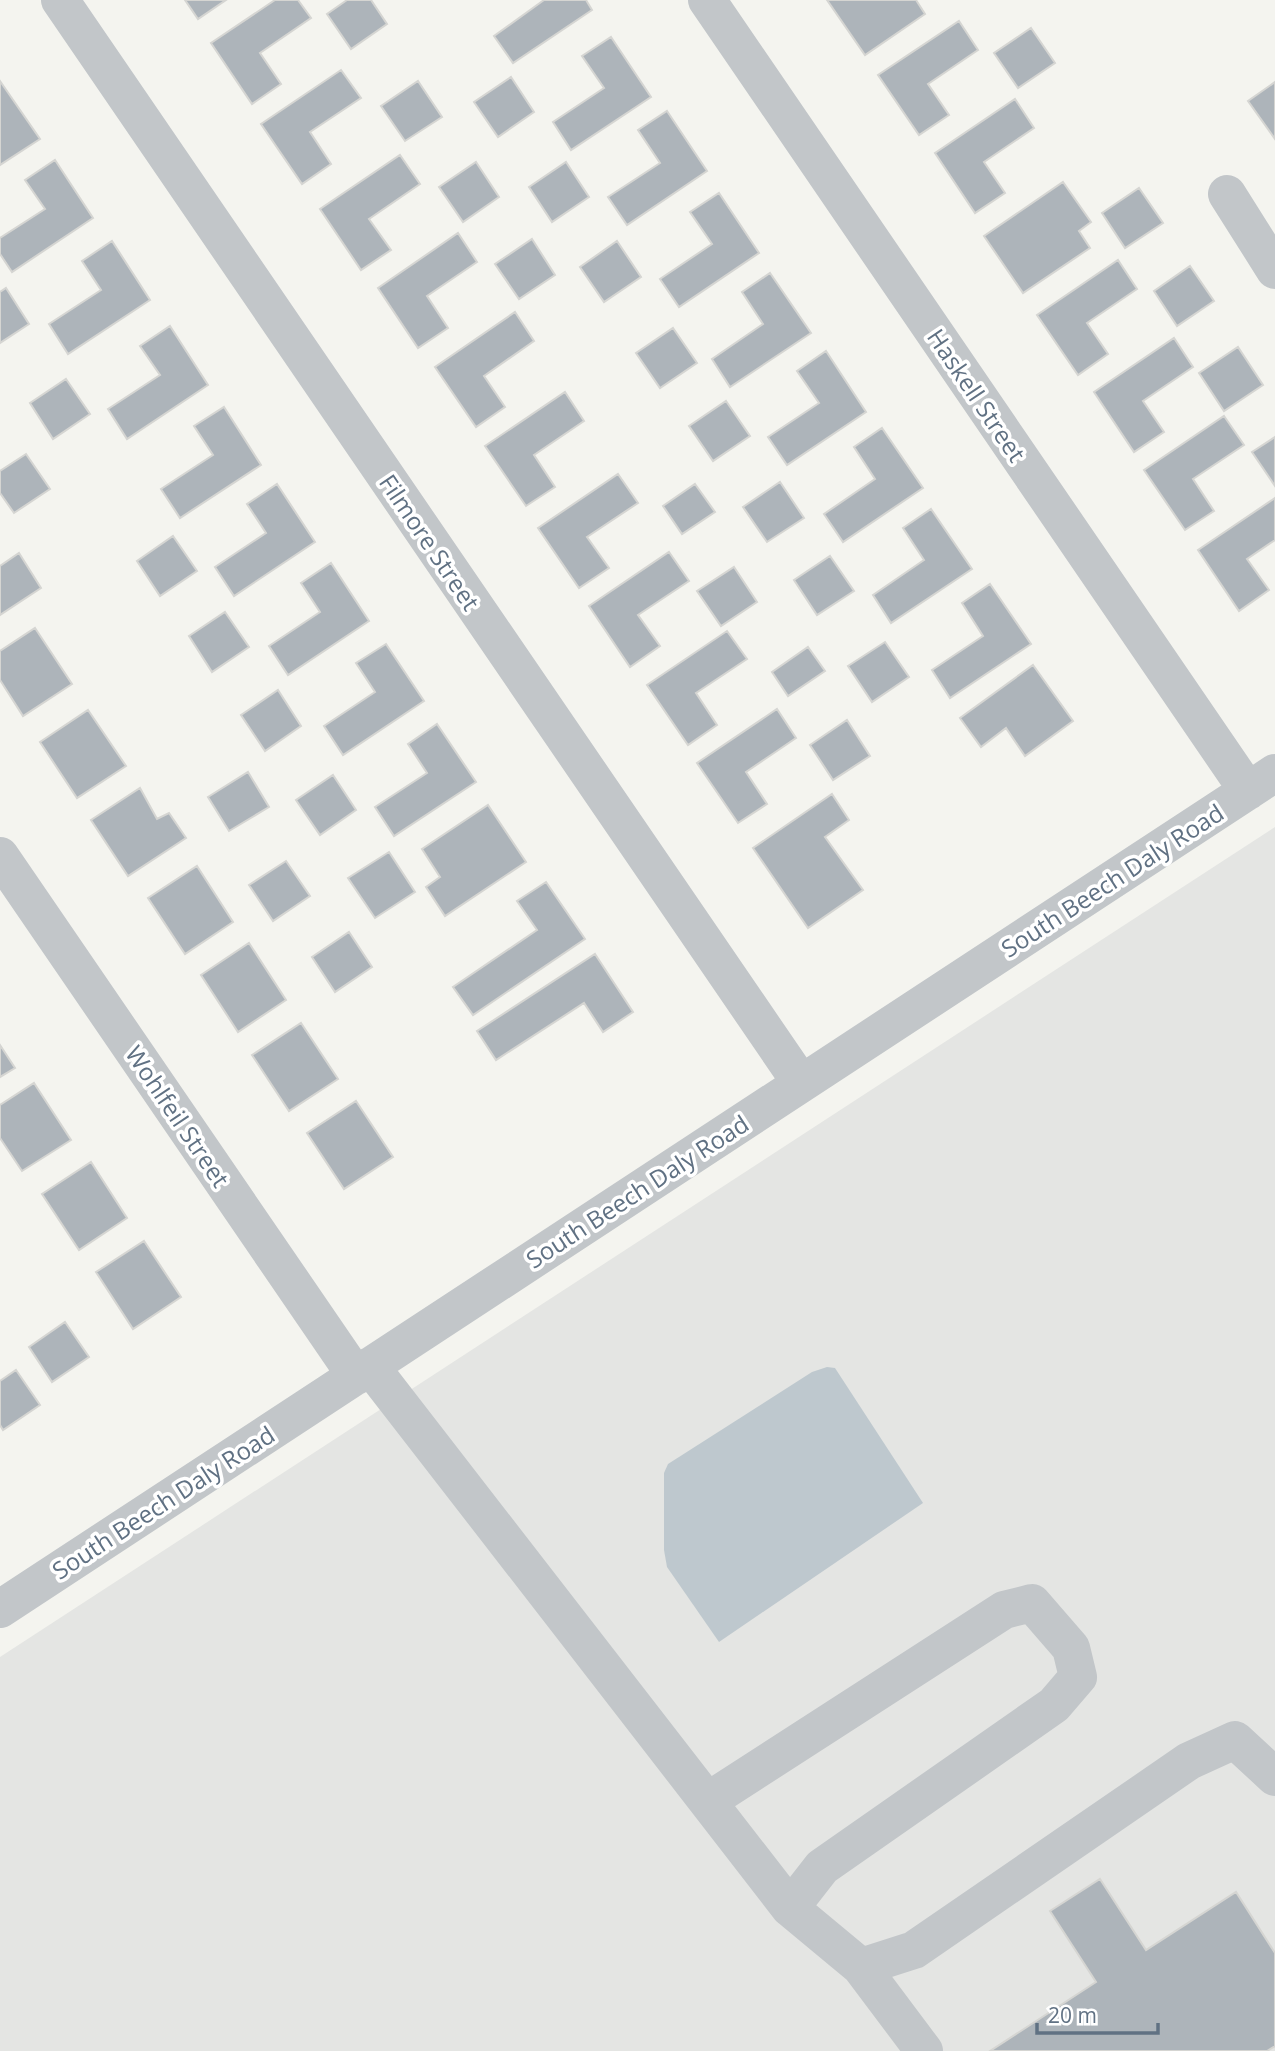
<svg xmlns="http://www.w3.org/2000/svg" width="1275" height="2051" font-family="'Open Sans',sans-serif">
  <rect width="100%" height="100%" fill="#f4f4ef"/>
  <path fill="#e4e5e3" d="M 1275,827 L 1275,2051 L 0,2051 L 0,1657 Z"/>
  <path fill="#bec8ce" d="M 827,1367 L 835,1368 L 923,1503 L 719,1642 L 667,1567 L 664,1550 L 664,1473 L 668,1464 L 812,1372 Z"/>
  <path fill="#adb4ba" stroke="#d5d5d2" stroke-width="2" d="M 185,0 L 226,0 L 198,19 Z
    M 275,0 L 298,0 L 311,18 L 260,53 L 281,84 L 252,104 L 211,43 Z
    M 347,0 L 371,0 L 387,24 L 351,49 L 327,14 Z
    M 586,0 L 592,10 L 513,63 L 494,36 L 544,0 Z
    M 827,0 L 916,0 L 925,14 L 865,55 Z
    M 959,21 L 978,50 L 928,84 L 949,115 L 919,135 L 878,75 Z
    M 1031,28 L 1055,63 L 1018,88 L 994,53 Z
    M 611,37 L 651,97 L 571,150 L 553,122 L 604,88 L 582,56 Z
    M 341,70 L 361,98 L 310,132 L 331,164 L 302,184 L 261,124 Z
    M 511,77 L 534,112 L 498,137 L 474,102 Z
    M 0,81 L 40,139 L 0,165 Z
    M 418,81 L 442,117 L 405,141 L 381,106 Z
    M 1275,82 L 1275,139 L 1248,101 Z
    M 1015,99 L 1034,128 L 984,162 L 1005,193 L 975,213 L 935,153 Z
    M 667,111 L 707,171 L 627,225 L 608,197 L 660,163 L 638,130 Z
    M 400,155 L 420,184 L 369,219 L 391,250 L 361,270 L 320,209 Z
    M 55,160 L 93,218 L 12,272 L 0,254 L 0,238 L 45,209 L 25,180 Z
    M 476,162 L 499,197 L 463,222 L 439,187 Z
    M 566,162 L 589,197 L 552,222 L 529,187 Z
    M 1063,182 L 1091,222 L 1079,231 L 1090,248 L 1023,293 L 984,236 Z
    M 1139,188 L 1163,223 L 1125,248 L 1102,213 Z
    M 719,193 L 759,253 L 679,307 L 660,279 L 712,244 L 690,212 Z
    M 458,233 L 477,262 L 427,296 L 448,328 L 418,348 L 378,288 Z
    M 532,239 L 555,275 L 519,299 L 495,264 Z
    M 112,241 L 150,300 L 68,354 L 49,324 L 101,290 L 82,261 Z
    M 617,241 L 641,277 L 604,302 L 580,267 Z
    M 1118,260 L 1137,289 L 1087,323 L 1108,354 L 1078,375 L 1037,315 Z
    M 1190,266 L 1214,301 L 1177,326 L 1154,291 Z
    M 770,273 L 811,333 L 730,387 L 712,359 L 763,324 L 742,292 Z
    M 6,288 L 29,324 L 0,343 L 0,292 Z
    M 515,312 L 534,341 L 484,376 L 505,407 L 476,427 L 435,367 Z
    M 170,326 L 208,385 L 127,439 L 108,409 L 160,375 L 140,346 Z
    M 673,328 L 697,363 L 660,388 L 636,353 Z
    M 1174,338 L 1193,367 L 1143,401 L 1164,432 L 1134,452 L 1094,392 Z
    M 1238,347 L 1263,385 L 1224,411 L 1199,373 Z
    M 826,351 L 866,412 L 787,465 L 768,437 L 819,403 L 797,371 Z
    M 66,379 L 90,414 L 53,439 L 30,403 Z
    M 565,392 L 584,421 L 534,455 L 555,487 L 526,506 L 485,446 Z
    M 726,401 L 750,436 L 713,461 L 689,426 Z
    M 224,407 L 261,465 L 180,518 L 161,489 L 213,455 L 194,426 Z
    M 1224,416 L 1244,445 L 1193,479 L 1214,511 L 1185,530 L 1144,470 Z
    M 882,428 L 923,488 L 843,542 L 824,514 L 875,479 L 854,447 Z
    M 1275,437 L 1275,486 L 1252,452 Z
    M 26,454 L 50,489 L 14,513 L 0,493 L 0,471 Z
    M 618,474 L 638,503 L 587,537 L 609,568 L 579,588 L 538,528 Z
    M 780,482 L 804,518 L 767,542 L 743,507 Z
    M 277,484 L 315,542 L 234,596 L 215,567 L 266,533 L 247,504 Z
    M 695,484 L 715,512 L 682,534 L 663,506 Z
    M 1275,498 L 1275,540 L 1247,559 L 1269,590 L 1239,611 L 1198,550 Z
    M 931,509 L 972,569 L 891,623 L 873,595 L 924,560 L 903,528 Z
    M 173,536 L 197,571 L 160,596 L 137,561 Z
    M 669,552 L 689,581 L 638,615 L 660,646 L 630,667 L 589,606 Z
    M 19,553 L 41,588 L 0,615 L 0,566 Z
    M 830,556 L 854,591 L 817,615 L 794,580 Z
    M 331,563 L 369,621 L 288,675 L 269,646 L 320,612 L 301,583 Z
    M 734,567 L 757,602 L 721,626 L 697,591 Z
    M 990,584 L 1031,644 L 950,698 L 932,670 L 983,636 L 962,603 Z
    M 225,612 L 249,647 L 212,672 L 189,636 Z
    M 35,628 L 72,684 L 23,716 L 0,680 L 0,651 Z
    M 727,631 L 747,659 L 696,693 L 717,725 L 688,745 L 647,685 Z
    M 885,642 L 909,677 L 872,702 L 848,666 Z
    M 386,644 L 424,701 L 343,755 L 324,726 L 375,692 L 356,663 Z
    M 808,647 L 825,671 L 788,696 L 772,672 Z
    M 1033,665 L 1073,721 L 1025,756 L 1006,728 L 981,747 L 960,718 Z
    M 278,690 L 301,726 L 265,751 L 241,715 Z
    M 777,709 L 796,738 L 746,772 L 767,804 L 738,823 L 697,763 Z
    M 88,710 L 126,766 L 77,798 L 40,742 Z
    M 847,720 L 870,756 L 833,780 L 810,745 Z
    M 437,724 L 476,782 L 394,836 L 375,807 L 427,773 L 408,744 Z
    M 248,772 L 269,807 L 229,831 L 208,797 Z
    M 333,775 L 356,810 L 320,835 L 296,800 Z
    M 140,788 L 157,819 L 169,813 L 186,838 L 128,876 L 91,820 Z
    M 832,794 L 849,820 L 825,837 L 863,890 L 808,928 L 753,848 Z
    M 488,805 L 526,862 L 445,916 L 426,887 L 440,877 L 422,849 Z
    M 389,852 L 415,892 L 375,918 L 348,878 Z
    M 286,861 L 310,896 L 273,921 L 249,885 Z
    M 197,866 L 233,922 L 185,954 L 148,898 Z
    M 546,882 L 585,939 L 473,1015 L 453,987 L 537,930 L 517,901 Z
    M 349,932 L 372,967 L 335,992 L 312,957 Z
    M 249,943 L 286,1000 L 238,1032 L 201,975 Z
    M 595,954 L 633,1012 L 603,1032 L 584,1003 L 496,1060 L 477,1031 Z
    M 301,1023 L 338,1079 L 289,1111 L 252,1055 Z
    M 0,1045 L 15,1068 L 0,1077 Z
    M 34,1083 L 71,1140 L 22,1171 L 0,1138 L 0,1105 Z
    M 356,1101 L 393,1157 L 344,1189 L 307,1133 Z
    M 91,1162 L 127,1218 L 79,1250 L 42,1194 Z
    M 144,1241 L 181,1297 L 133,1329 L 96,1272 Z
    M 65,1322 L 89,1357 L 52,1382 L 29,1347 Z
    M 16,1370 L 40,1405 L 3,1430 L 0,1425 L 0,1381 Z
    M 1100,1879 L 1146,1950 L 1236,1892 L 1275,1953 L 1275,2046 L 1267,2051 L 990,2051 L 1096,1982 L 1050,1911 Z"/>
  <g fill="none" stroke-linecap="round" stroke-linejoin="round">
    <path stroke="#c2c6c9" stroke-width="38" d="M 60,0 L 801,1083
      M 707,0 L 1248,791
      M 1227,194 L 1275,270
      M 0,856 L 356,1376
      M 370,1366 L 790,1908 L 861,1967 L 924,2051
      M 0,1609 L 1275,773
      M 708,1801 L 1004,1610 L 1032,1603 L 1071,1648 L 1078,1677 L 1054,1705 L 822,1867 L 790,1908
      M 861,1967 L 914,1950 L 1189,1761 L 1235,1740 L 1275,1777"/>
  </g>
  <g text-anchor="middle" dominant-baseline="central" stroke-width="7" stroke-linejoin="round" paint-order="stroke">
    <g font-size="24" fill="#607183" stroke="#fff">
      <text transform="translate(977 395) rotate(56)">Haskell Street</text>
      <text transform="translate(430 542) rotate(56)">Filmore Street</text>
      <text transform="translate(1112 880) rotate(-33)">South Beech Daly Road</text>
      <text transform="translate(178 1116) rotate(56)">Wohlfeil Street</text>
      <text transform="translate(637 1191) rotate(-33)">South Beech Daly Road</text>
      <text transform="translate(163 1502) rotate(-33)">South Beech Daly Road</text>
    </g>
  </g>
  <path d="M1037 2023v10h121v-10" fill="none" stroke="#607183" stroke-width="3.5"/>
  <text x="1048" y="2023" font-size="21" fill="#607183" stroke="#ffffff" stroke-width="5" paint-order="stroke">20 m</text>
</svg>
